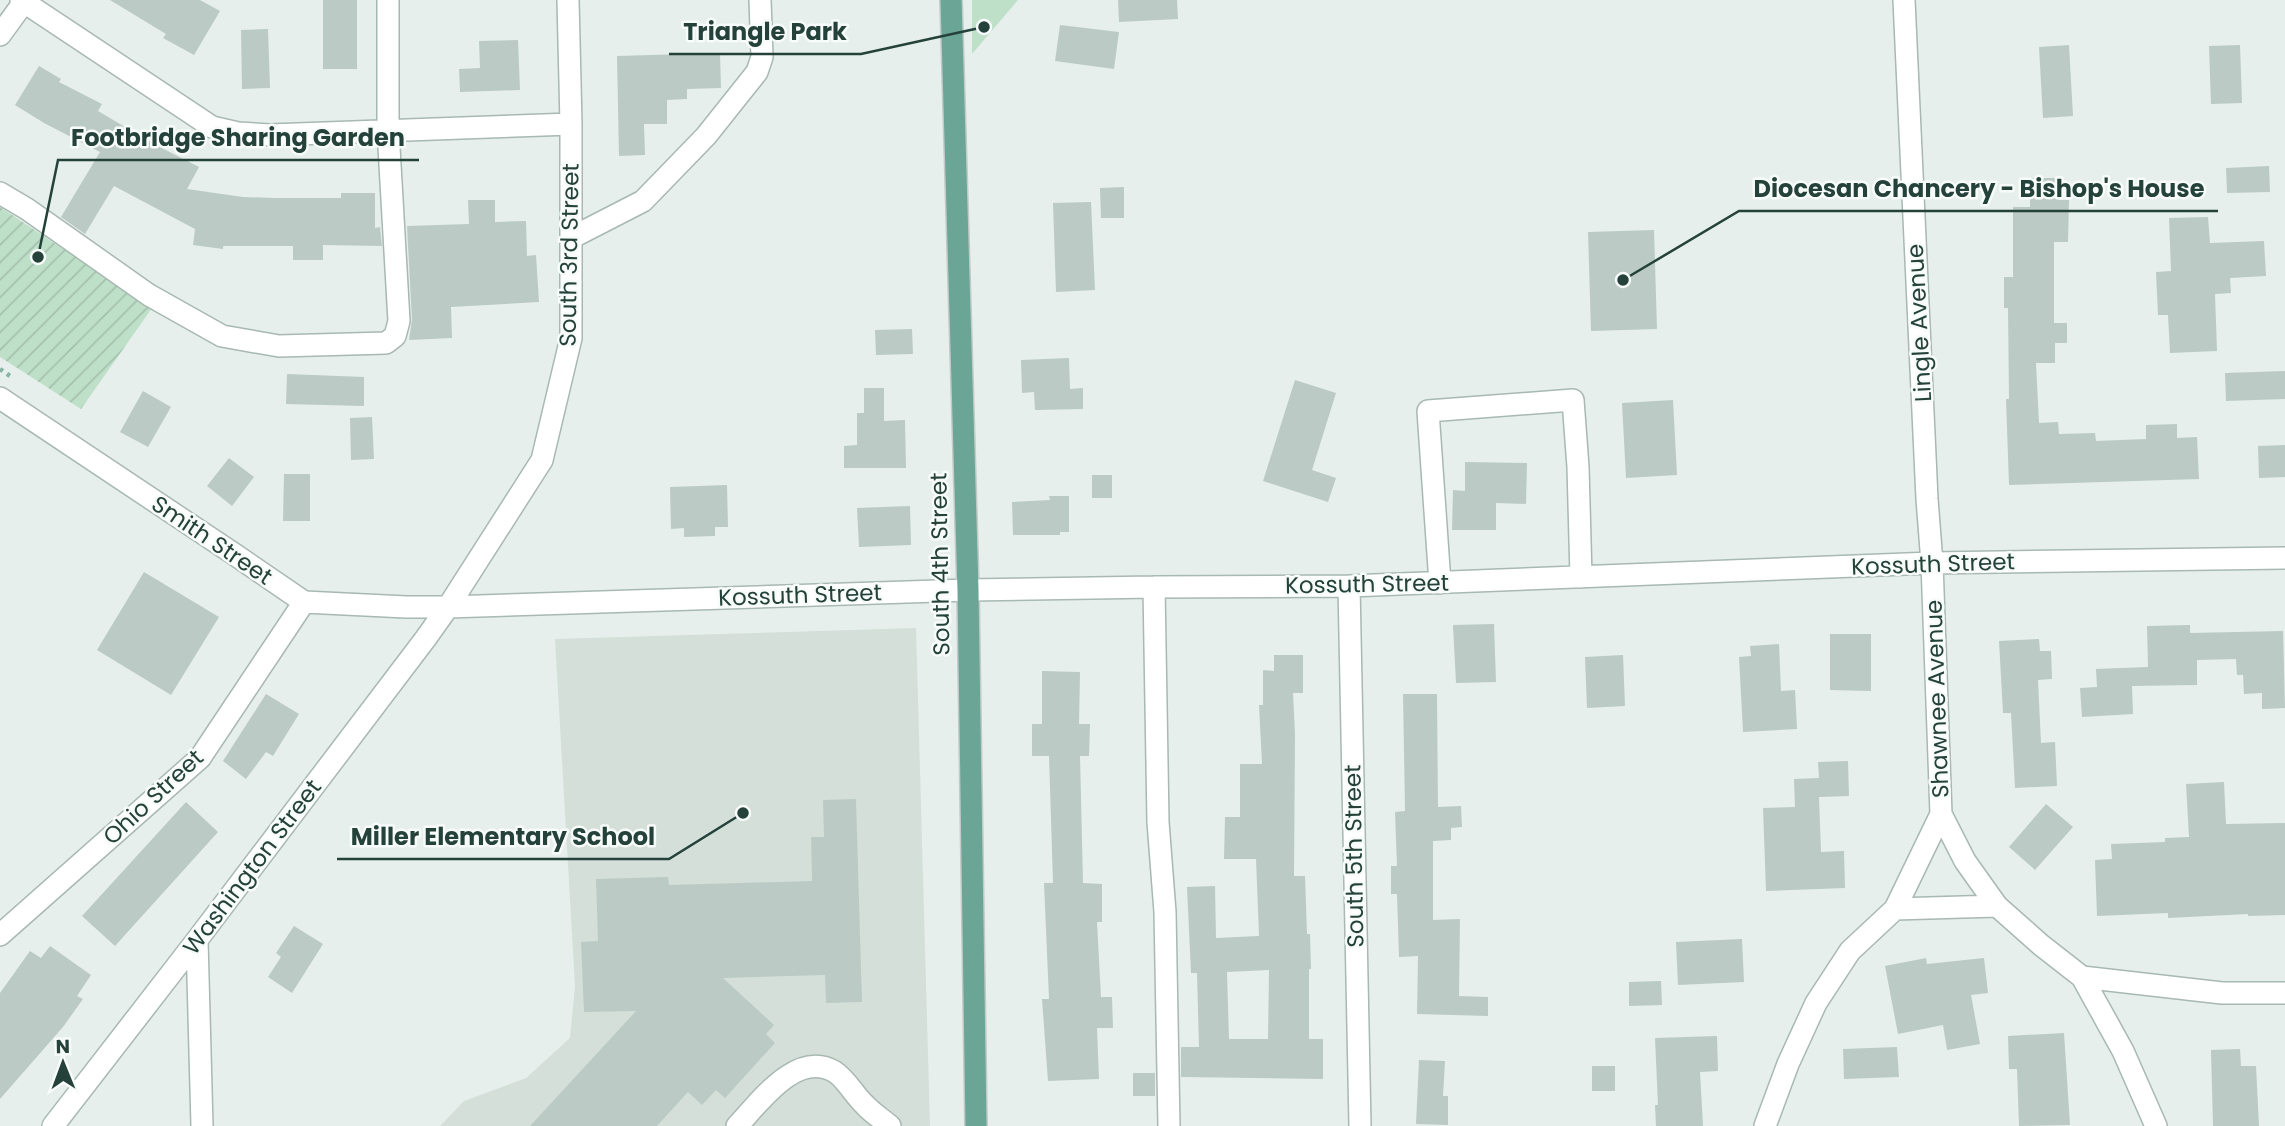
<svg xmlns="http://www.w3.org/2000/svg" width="2285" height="1126" font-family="Poppins,sans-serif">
  <defs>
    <pattern id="garden-furrows" width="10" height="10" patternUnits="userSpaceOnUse" patternTransform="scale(1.75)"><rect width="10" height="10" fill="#bfe0c8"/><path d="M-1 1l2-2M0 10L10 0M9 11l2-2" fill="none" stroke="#a4c1ad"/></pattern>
  </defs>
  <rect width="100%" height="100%" fill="#e6efeb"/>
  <path fill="#d4dfda" d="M 916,628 L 930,1126 L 440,1126 L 464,1101 L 526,1078 L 570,1038 L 575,986 L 555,639 Z"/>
  <path fill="#bfe0c8" d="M 972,0 L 1018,0 L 972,54 Z"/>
  <path fill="url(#garden-furrows)" d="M 0,207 L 152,308 L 81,409 L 0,357 Z"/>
  <path fill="#bbcac4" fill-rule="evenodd" d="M 110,0 L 200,0 L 220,11 L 194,55 L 163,38 L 166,34 Z
    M 323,0 L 357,0 L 357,69 L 323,69 Z
    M 1118,0 L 1177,0 L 1178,19 L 1119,22 Z
    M 1060,25 L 1119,32 L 1114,69 L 1055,61 Z
    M 268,29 L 270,88 L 242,89 L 241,30 Z
    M 518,40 L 520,90 L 460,92 L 459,69 L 480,68 L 479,41 Z
    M 2069,45 L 2073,116 L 2043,118 L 2039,47 Z
    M 2240,45 L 2242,103 L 2211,104 L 2209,46 Z
    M 720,53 L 721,88 L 687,89 L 687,99 L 667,100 L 667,124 L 644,124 L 645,155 L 619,156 L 617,56 Z
    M 39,66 L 61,79 L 59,82 L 102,104 L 98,111 L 154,144 L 199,167 L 187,189 L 243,197 L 276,198 L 341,198 L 341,193 L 375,193 L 375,228 L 380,227 L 382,246 L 323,245 L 323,260 L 293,260 L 293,246 L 223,246 L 223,249 L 193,245 L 195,229 L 114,186 L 85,234 L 61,217 L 100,152 L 44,123 L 15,105 Z
    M 2269,166 L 2270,192 L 2227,193 L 2226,168 Z
    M 2030,178 L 2059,178 L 2059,200 L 2069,200 L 2068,242 L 2054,242 L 2054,323 L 2067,323 L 2067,343 L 2055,343 L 2055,363 L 2036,363 L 2039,423 L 2058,422 L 2059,434 L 2095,433 L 2096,441 L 2146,439 L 2146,425 L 2177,424 L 2177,438 L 2197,437 L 2199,479 L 2009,485 L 2006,399 L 2009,399 L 2008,308 L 2004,308 L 2004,277 L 2013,277 L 2013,207 L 2030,207 Z
    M 1124,187 L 1124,218 L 1101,218 L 1100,188 Z
    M 468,200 L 495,200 L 495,222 L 526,221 L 527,256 L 536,255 L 539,302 L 451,307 L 452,338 L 409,340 L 412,320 L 407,226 L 469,224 Z
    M 1091,202 L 1095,290 L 1056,292 L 1053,203 Z
    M 2208,217 L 2210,243 L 2264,241 L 2266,276 L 2230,278 L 2231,293 L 2215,294 L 2217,351 L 2170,353 L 2168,315 L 2158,315 L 2156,272 L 2171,271 L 2169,218 Z
    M 1654,230 L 1657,329 L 1591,331 L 1588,232 Z
    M 912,329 L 913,354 L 876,355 L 875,330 Z
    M 1069,358 L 1070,389 L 1083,388 L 1083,409 L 1035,410 L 1034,392 L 1022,393 L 1021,360 Z
    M 2285,371 L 2285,399 L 2226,401 L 2225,373 Z
    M 287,374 L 364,377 L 364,406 L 286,404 Z
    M 1295,380 L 1336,393 L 1312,470 L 1336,478 L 1328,502 L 1263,481 Z
    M 864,388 L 884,388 L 884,421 L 905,420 L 906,468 L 844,468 L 844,446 L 857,445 L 857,413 L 864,413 Z
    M 143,391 L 171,407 L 148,447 L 120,432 Z
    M 1673,400 L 1677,475 L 1626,478 L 1622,403 Z
    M 372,417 L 374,459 L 351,460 L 350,418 Z
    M 2285,445 L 2285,477 L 2259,478 L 2258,446 Z
    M 229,458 L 254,477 L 232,506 L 207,486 Z
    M 1465,462 L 1527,463 L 1526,504 L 1496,503 L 1496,530 L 1452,530 L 1453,490 L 1465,491 Z
    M 284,474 L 310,474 L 310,521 L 283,521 Z
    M 1092,475 L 1112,475 L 1112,498 L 1092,498 Z
    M 727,485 L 728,527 L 715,527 L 715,536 L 684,537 L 684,528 L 671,529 L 670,487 Z
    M 1049,496 L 1069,496 L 1069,532 L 1060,532 L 1060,535 L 1013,535 L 1012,502 L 1050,500 Z
    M 910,506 L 911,545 L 859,547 L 857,508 Z
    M 144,572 L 219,617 L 171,695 L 97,650 Z
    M 1494,624 L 1496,682 L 1456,683 L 1453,625 Z
    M 2190,625 L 2190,633 L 2283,631 L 2285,708 L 2262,709 L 2262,693 L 2244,694 L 2243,675 L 2237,675 L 2236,659 L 2197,660 L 2197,685 L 2132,686 L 2133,714 L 2082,717 L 2080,688 L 2097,687 L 2096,669 L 2148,667 L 2147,626 Z
    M 1830,634 L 1871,634 L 1871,691 L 1830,690 Z
    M 2039,639 L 2040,651 L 2051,651 L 2052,679 L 2038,680 L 2041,743 L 2055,742 L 2057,786 L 2015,788 L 2011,713 L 2003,713 L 1999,641 Z
    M 1779,644 L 1781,691 L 1795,690 L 1797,729 L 1743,732 L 1739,657 L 1751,656 L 1750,646 Z
    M 1274,655 L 1303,655 L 1303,693 L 1293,693 L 1295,734 L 1294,876 L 1305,876 L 1307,934 L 1310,934 L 1311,969 L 1309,969 L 1309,1039 L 1323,1039 L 1323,1079 L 1181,1077 L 1181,1047 L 1199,1047 L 1197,973 L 1191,973 L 1187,887 L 1215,886 L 1216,938 L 1259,936 L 1256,859 L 1224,859 L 1225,817 L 1240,817 L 1240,764 L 1262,764 L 1259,705 L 1263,705 L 1263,670 L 1274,671 ZM 1269,970 L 1268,1039 L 1229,1039 L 1227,972 Z
    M 1623,655 L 1625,706 L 1587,708 L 1585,657 Z
    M 1042,671 L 1080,672 L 1079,724 L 1090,724 L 1089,756 L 1080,756 L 1083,883 L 1102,884 L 1102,922 L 1097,922 L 1101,997 L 1112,997 L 1113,1028 L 1097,1028 L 1099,1079 L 1048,1081 L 1042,999 L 1049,999 L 1044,883 L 1053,883 L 1049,756 L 1032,756 L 1032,724 L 1042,724 Z
    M 266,694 L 299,714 L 273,756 L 266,752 L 246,779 L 223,761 Z
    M 1403,694 L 1437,694 L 1438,807 L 1461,806 L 1462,827 L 1451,828 L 1451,840 L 1433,841 L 1433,920 L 1460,919 L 1459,996 L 1488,997 L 1488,1016 L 1417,1014 L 1418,956 L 1399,957 L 1397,894 L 1391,894 L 1391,866 L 1397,866 L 1395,812 L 1405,811 Z
    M 1848,761 L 1849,796 L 1819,797 L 1821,852 L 1844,851 L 1845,888 L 1766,891 L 1763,808 L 1795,807 L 1794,779 L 1819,778 L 1818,762 Z
    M 2224,782 L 2226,824 L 2285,823 L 2285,915 L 2248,916 L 2248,914 L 2168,918 L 2168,913 L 2097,916 L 2095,860 L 2112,859 L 2111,844 L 2165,842 L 2165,838 L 2189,837 L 2186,784 Z
    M 856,799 L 862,1002 L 826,1003 L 825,975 L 723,978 L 774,1025 L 766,1034 L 775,1043 L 725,1098 L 716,1090 L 702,1105 L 688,1092 L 657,1126 L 530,1126 L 636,1011 L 584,1012 L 581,942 L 598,941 L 596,879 L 668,877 L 669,885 L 812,881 L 811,837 L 824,837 L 823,800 Z
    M 186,802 L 218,832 L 115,946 L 82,916 Z
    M 2046,804 L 2073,827 L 2035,870 L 2009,847 Z
    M 294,926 L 323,944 L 292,993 L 268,977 L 281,957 L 276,953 Z
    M 1742,939 L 1744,982 L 1678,985 L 1676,942 Z
    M 50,946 L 91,975 L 77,996 L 83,999 L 63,1027 L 0,1099 L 0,993 L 30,951 L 41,958 Z
    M 1926,958 L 1927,964 L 1984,958 L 1988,993 L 1971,995 L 1980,1044 L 1947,1050 L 1943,1025 L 1898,1034 L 1885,966 Z
    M 1661,981 L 1662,1005 L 1629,1006 L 1629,982 Z
    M 2064,1033 L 2070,1125 L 2019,1126 L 2017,1069 L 2009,1069 L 2008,1036 Z
    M 1717,1036 L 1718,1071 L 1700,1072 L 1703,1126 L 1656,1126 L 1655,1105 L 1658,1105 L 1655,1038 Z
    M 1897,1047 L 1899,1077 L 1844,1079 L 1843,1049 Z
    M 2240,1049 L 2241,1066 L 2256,1066 L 2259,1126 L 2213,1126 L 2211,1050 Z
    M 1419,1060 L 1445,1061 L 1443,1096 L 1448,1096 L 1448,1125 L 1416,1124 Z
    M 1592,1066 L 1615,1066 L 1615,1091 L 1592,1091 Z
    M 1133,1073 L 1155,1073 L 1155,1096 L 1133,1096 Z"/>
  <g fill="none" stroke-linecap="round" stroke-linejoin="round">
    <g stroke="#a8b8b2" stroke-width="24">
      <path id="minor" d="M 21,0 L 212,127 L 238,133 L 270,135 L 571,124
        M 0,35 L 24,2
        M 0,193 L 27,209 L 149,295 L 222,336 L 279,346 L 386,343 L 395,336 L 399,321 L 388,130 L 388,0
        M 571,238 L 643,201 L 706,136 L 757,72 L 762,57 L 760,0
        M 0,398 L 234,554 L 304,602 L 406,607 L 448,607 L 968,590 L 1154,587 L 1349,586 L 1932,563 L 2285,558
        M 1440,583 L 1428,411 L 1573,400 L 1578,467 L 1581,577
        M 1349,586 L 1360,1126
        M 1154,587 L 1158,822 L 1165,912 L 1169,1126
        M 1941,814 L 1965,861 L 1997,906 L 2041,945 L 2082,977 L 2222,993 L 2285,993
        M 1895,909 L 1997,906
        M 0,935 L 200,758 L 304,602
        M 197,940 L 202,1126
        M 2082,977 L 2123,1051 L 2156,1126
        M 53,1126 L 197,940 L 426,638 L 448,607 L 542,460 L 571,338 L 571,124 L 568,0
        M 737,1126 C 760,1102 797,1049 835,1072 C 846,1079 855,1096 865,1105 C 872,1113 882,1119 890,1126
        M 1765,1126 L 1788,1064 L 1816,1003 L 1850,951 L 1895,909 L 1941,814 L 1932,563 L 1927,499 L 1904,0"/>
    </g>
    <g stroke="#c2cac8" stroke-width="24">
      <path id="major" d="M 951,0 L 968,590 L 976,1126"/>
    </g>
    <path stroke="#86b3a5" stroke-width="4.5" stroke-dasharray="3.5 5" stroke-linecap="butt" d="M 0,369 L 10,376"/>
    <use href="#minor" stroke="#fff" stroke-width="21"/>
    <use href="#major" stroke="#6aa596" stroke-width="21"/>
  </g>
  <g text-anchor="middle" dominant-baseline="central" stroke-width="5" stroke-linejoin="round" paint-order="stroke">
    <g font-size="23" fill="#24423a" stroke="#f7fbf9">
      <text transform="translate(569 255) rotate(-89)">South 3rd Street</text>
      <text transform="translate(1919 323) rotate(-93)">Lingle Avenue</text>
      <text transform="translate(212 540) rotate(34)">Smith Street</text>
      <text transform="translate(940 564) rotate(-91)">South 4th Street</text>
      <text transform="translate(1933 564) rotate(-2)">Kossuth Street</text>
      <text transform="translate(1367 584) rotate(-1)">Kossuth Street</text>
      <text transform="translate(800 595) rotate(-2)">Kossuth Street</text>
      <text transform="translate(1937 699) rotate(-92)">Shawnee Avenue</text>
      <text transform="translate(153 797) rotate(-43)">Ohio Street</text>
      <text transform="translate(1354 856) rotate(-91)">South 5th Street</text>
      <text transform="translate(252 867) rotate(-53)">Washington Street</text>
    </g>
  </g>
  <path fill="none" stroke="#24423a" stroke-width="2.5" d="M984 27L861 54H669M38 257L58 160H419M1623 280L1739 211H2218M743 813L669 859H337"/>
  <g fill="#24423a" stroke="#f7fbf9" stroke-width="2.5">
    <circle cx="984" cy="27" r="7"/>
    <circle cx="38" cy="257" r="7"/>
    <circle cx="1623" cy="280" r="7"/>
    <circle cx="743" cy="813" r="7"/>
  </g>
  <g font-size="24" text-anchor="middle" font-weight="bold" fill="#24423a" stroke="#f7fbf9" stroke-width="5" stroke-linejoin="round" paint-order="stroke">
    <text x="765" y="40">Triangle Park</text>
    <text x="238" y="146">Footbridge Sharing Garden</text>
    <text x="1979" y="197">Diocesan Chancery - Bishop's House</text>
    <text x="503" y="845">Miller Elementary School</text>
  </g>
  <g transform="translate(63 1063) rotate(359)" stroke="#f7fbf9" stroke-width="5" paint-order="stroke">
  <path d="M0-5L12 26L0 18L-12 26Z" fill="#24423a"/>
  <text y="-10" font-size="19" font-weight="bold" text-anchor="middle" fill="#24423a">N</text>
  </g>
</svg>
